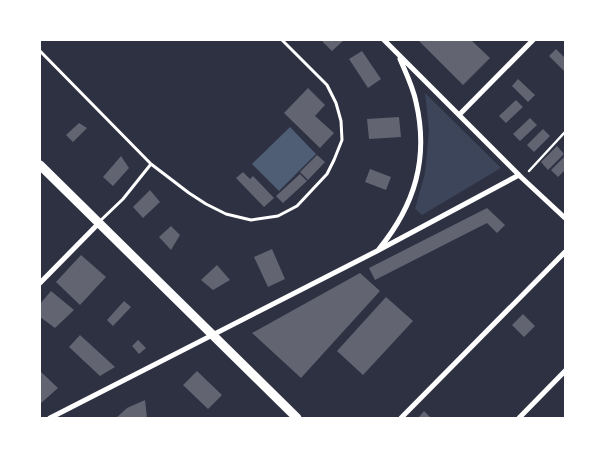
<svg xmlns="http://www.w3.org/2000/svg" width="605" height="458" font-family="Signika,sans-serif">
  <rect width="100%" height="100%" fill="#2d3142"/>
  <path fill="#3c4559" d="M 425,93 L 501,168 L 422,215 L 415,209 L 425,173 L 429,130 Z"/>
  <path fill="#4f5d75" d="M 290,127 L 316,154 L 279,191 L 252,164 Z"/>
  <path fill="#626471" d="M 321,40 L 344,40 L 332,51 Z
    M 418,40 L 471,40 L 490,58 L 463,85 Z
    M 556,49 L 565,58 L 565,72 L 549,56 Z
    M 362,51 L 381,79 L 368,88 L 349,59 Z
    M 518,79 L 535,95 L 528,102 L 512,86 Z
    M 308,88 L 325,105 L 315,116 L 334,133 L 320,148 L 284,113 Z
    M 516,100 L 523,107 L 506,123 L 499,116 Z
    M 399,117 L 401,137 L 369,139 L 367,119 Z
    M 530,118 L 537,125 L 520,141 L 513,134 Z
    M 79,123 L 87,128 L 73,142 L 66,135 Z
    M 543,129 L 550,136 L 534,152 L 527,145 Z
    M 557,146 L 564,154 L 548,170 L 541,162 Z
    M 317,155 L 325,162 L 308,180 L 300,172 Z
    M 121,156 L 129,168 L 113,186 L 103,177 Z
    M 565,156 L 565,170 L 558,177 L 551,170 Z
    M 370,169 L 391,177 L 386,190 L 365,182 Z
    M 243,172 L 250,179 L 253,176 L 274,198 L 264,207 L 236,178 Z
    M 300,174 L 307,181 L 283,203 L 276,196 Z
    M 150,190 L 160,202 L 143,218 L 133,207 Z
    M 487,208 L 505,225 L 497,233 L 487,223 L 375,280 L 369,268 Z
    M 171,226 L 180,235 L 171,250 L 159,237 Z
    M 272,249 L 285,279 L 268,287 L 254,257 Z
    M 81,255 L 106,277 L 80,305 L 56,282 Z
    M 217,265 L 230,280 L 213,290 L 201,280 Z
    M 360,273 L 380,291 L 301,378 L 252,333 Z
    M 51,291 L 74,310 L 55,328 L 40,317 L 40,304 Z
    M 386,297 L 413,321 L 363,375 L 337,351 Z
    M 124,301 L 131,307 L 113,326 L 107,320 Z
    M 523,314 L 535,326 L 524,337 L 512,325 Z
    M 80,335 L 115,367 L 100,376 L 69,347 Z
    M 138,340 L 146,348 L 139,354 L 132,346 Z
    M 40,371 L 58,388 L 40,404 Z
    M 197,371 L 222,395 L 208,409 L 183,385 Z
    M 145,400 L 147,418 L 116,418 L 127,408 Z
    M 424,411 L 431,418 L 418,418 Z"/>
  <g fill="none" stroke-linecap="round" stroke-linejoin="round">
    <path stroke="#fff" stroke-width="2.5" d="M 529,171 L 565,132"/>
    <path stroke="#fff" stroke-width="3" d="M 40,51 L 151,164 L 189,193 L 206,204 L 226,214 L 251,220 L 278,216 L 297,206 L 327,174 L 334,160 L 342,140 L 341,121 L 336,103 L 327,85 L 282,40
      M 99,222 L 123,199 L 151,164"/>
    <path stroke="#fff" stroke-width="5" d="M 384,40 L 522,178 L 565,218
      M 459,115 L 533,40
      M 379,249 C 415,205 429,158 416,102 C 413,87 406,73 400,59
      M 40,283 L 99,223
      M 50,418 L 377,251 L 519,175
      M 401,418 L 565,252
      M 519,418 L 565,371"/>
    <path stroke="#fff" stroke-width="9" d="M 40,165 L 297,418"/>
  </g>
  <rect width="605" height="458" fill="none" stroke="#ffffff" stroke-width="82"/>
</svg>
